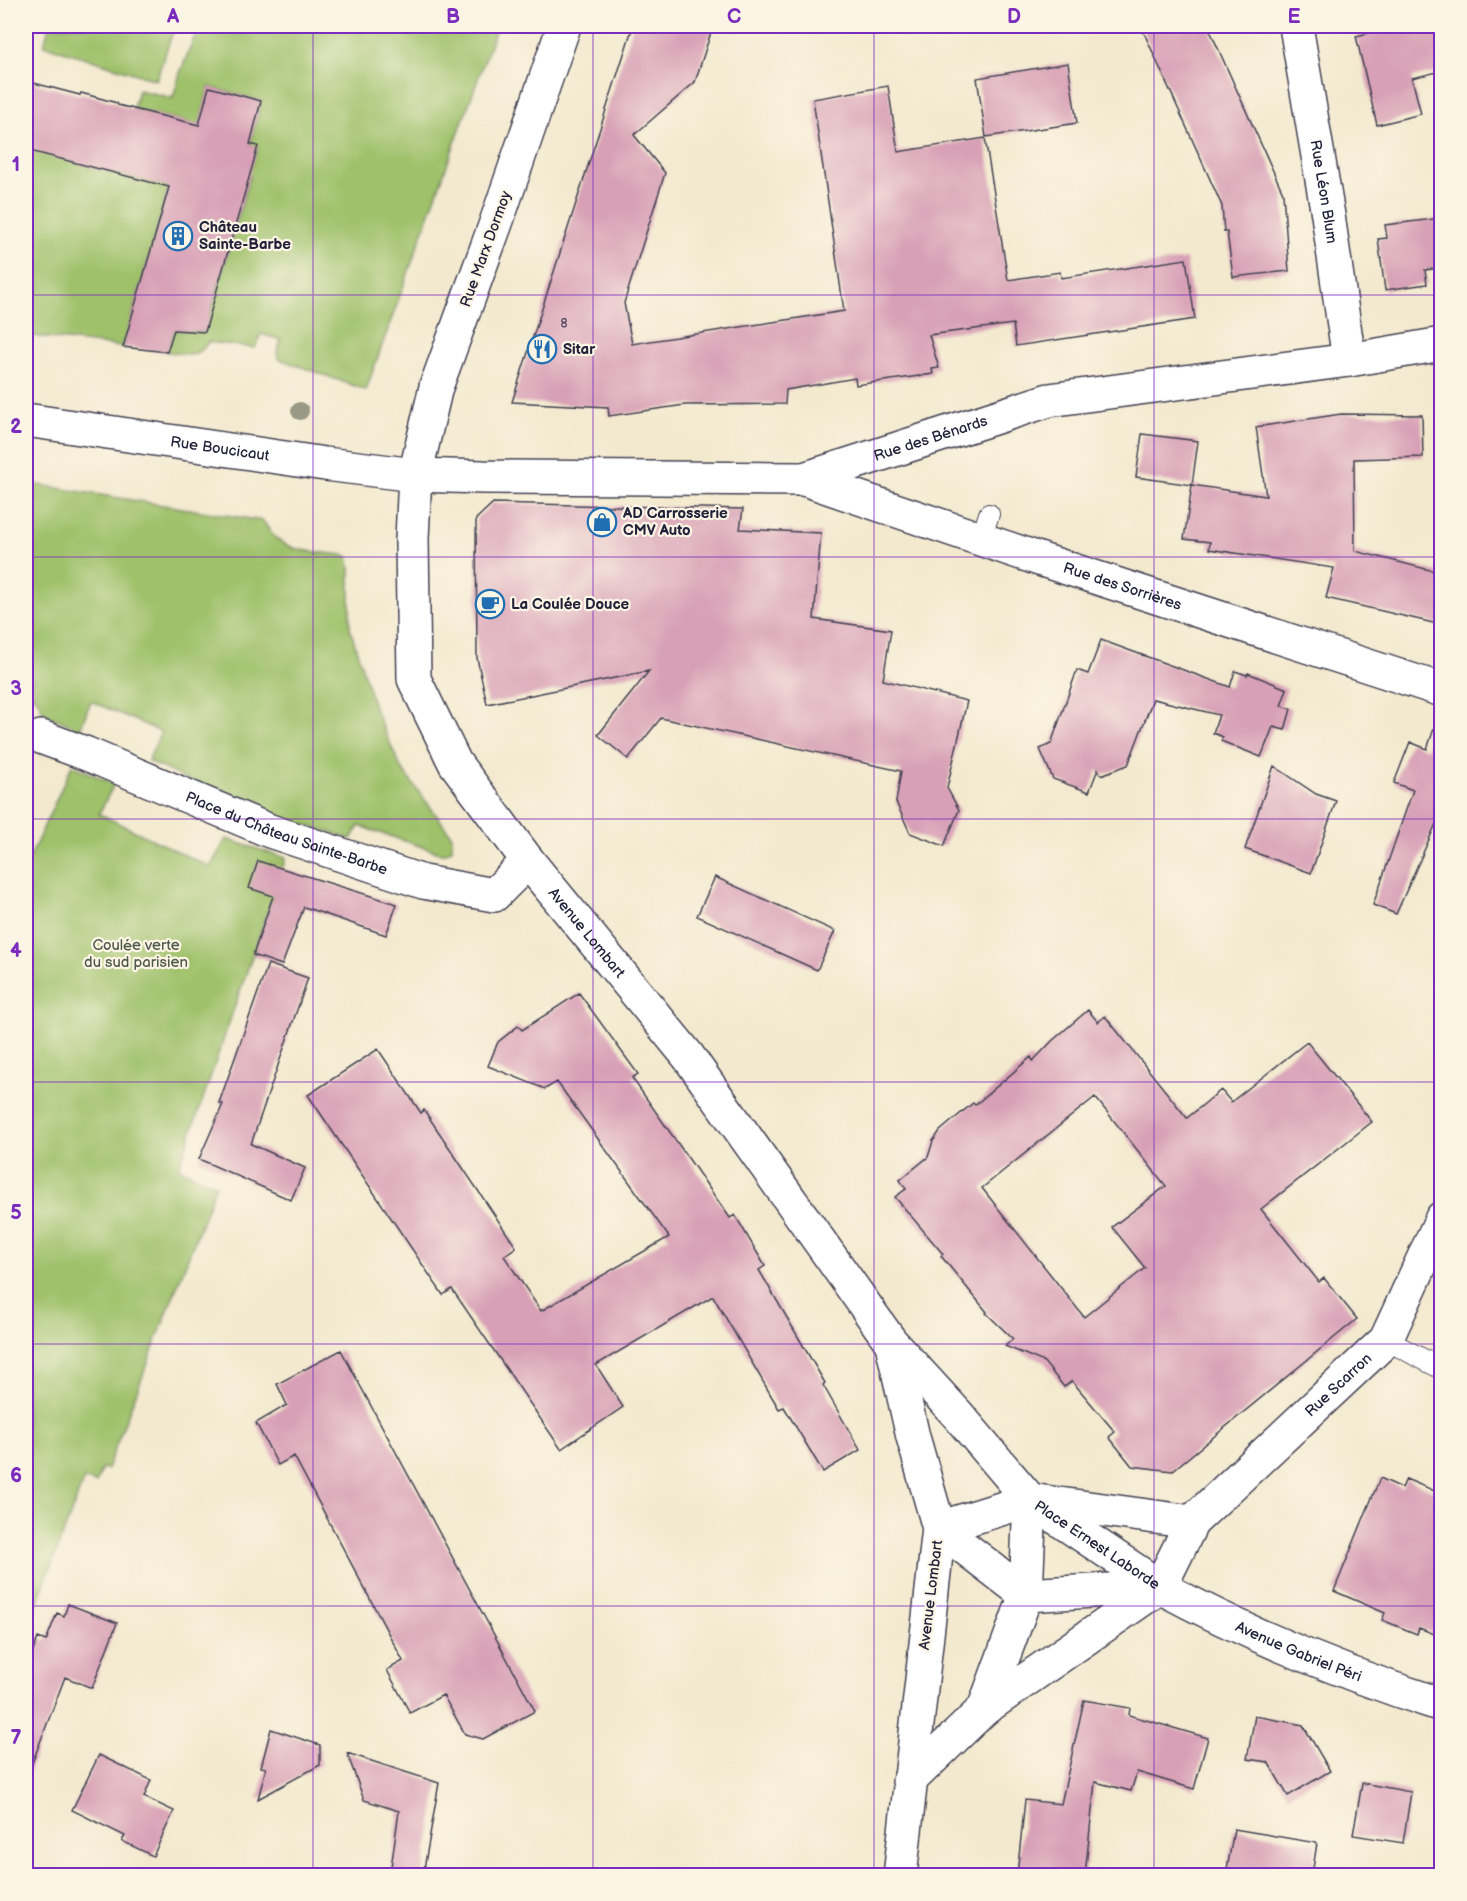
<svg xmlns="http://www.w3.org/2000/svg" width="1467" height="1901" font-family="'Balsamiq Sans',sans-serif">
  <rect width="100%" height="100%" fill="#fcf5e5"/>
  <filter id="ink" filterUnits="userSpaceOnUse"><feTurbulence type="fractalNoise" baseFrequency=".0167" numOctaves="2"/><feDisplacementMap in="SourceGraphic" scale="12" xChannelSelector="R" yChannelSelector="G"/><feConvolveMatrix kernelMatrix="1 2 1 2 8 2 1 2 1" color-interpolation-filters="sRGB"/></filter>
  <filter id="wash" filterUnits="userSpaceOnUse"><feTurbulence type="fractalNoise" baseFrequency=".008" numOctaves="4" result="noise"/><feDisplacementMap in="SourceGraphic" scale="24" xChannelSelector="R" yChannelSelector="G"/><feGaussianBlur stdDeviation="1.35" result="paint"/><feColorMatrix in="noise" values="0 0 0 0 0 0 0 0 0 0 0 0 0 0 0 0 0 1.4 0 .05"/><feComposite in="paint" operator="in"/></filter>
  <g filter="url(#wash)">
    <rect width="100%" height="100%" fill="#f3e9cf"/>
    <path fill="#9fc16a" stroke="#607252" stroke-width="1.5" d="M 49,26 L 175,26 L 156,80 L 44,45 Z
      M 199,26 L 497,26 L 366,390 L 279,359 L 277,353 L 281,340 L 261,334 L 255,348 L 208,342 C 198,359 184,353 167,352 L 174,330 L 205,332 L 250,176 L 242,173 L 251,169 L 258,147 L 250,144 L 261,101 L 209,87 L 198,131 L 190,123 L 133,109 L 138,90 L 173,98 L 180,73 Z
      M 26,149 L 169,187 L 123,347 L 26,335 Z
      M 26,483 L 263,521 C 266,525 268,529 271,533 C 292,557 321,550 348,556 L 350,567 L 350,628 L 375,710 L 401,768 L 452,836 L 452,849 L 446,853 L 441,853 L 359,826 L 351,839 L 237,804 L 148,761 L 161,732 L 91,701 L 80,729 L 44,714 L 37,698 L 32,696 L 34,690 L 30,682 L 33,680 L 26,663 Z
      M 72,765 L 114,784 L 99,814 L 210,867 L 226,839 L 286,858 L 179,1168 L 216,1185 L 107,1469 L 102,1468 L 96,1483 L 84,1479 L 26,1632 L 26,866 Z"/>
    <g id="blocks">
      <path fill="#d8a0b6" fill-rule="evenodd" d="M 633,26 L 713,26 L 695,82 L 634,135 L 665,173 L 624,303 L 632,344 L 844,311 L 813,99 L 888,86 L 898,152 L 985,138 L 1008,280 L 1060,272 L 1061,278 L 1186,259 L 1195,319 L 1016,346 L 1013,324 L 929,335 L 939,368 L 932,369 L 933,374 L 856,385 L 855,378 L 786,390 L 785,404 L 685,405 L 609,416 L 608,407 L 512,402 Z
        M 1141,26 L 1208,26 L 1283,193 L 1289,271 L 1233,277 L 1227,232 L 1224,232 L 1222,206 Z
        M 1399,26 L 1442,26 L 1442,71 L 1412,78 L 1421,114 L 1377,125 L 1356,36 Z
        M 1068,63 L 1077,123 L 986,137 L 977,78 Z
        M 26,81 L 80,95 L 81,93 L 117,103 L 118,105 L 199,125 L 209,87 L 261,101 L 250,144 L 258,146 L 205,332 L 174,330 L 167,352 L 123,347 L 169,187 L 26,150 Z
        M 1442,218 L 1442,268 L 1425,270 L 1427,284 L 1385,290 L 1378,239 L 1387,238 L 1385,225 Z
        M 1341,414 L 1422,415 L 1423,457 L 1354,459 L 1355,551 L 1442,573 L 1442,625 L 1326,598 L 1334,568 L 1209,549 L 1210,542 L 1184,539 L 1192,485 L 1266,496 L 1256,427 Z
        M 1142,434 L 1198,441 L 1192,485 L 1136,477 Z
        M 493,503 L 743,509 L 740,529 L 821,533 L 814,619 L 891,630 L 883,680 L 967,701 L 947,788 L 959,810 L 944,846 L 910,833 L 896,802 L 901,771 L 661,718 L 628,759 L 598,735 L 649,671 L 487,704 L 477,658 L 476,519 Z
        M 1101,640 L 1230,687 L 1235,671 L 1247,675 L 1248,673 L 1287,689 L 1281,706 L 1291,709 L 1285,730 L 1273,727 L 1261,757 L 1221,741 L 1223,737 L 1213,733 L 1219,715 L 1153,699 L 1128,765 L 1101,775 L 1098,769 L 1089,792 L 1053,779 L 1040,749 L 1051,744 L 1077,670 L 1088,674 Z
        M 1436,723 L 1442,724 L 1442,810 L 1396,914 L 1373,905 L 1413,790 L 1394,783 L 1410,742 L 1427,749 Z
        M 1274,766 L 1316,794 L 1336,801 L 1311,873 L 1245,849 Z
        M 258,861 L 397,904 L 386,935 L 304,907 L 282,965 L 253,955 L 273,896 L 249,888 Z
        M 715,877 L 835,931 L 817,970 L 697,916 Z
        M 268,964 L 308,978 L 251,1144 L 305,1168 L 291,1200 L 199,1159 L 223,1104 L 219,1103 Z
        M 579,993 L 638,1074 L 632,1078 L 730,1218 L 735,1215 L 765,1266 L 759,1270 L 825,1383 L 823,1385 L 860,1450 L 823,1472 L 784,1407 L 779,1409 L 713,1296 L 596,1365 L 623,1407 L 561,1449 L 452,1289 L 443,1295 L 308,1095 L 378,1049 L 421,1113 L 424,1110 L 516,1247 L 504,1256 L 541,1311 L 669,1237 L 557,1082 L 545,1089 L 488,1066 L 498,1042 L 518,1026 L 522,1030 Z
        M 1088,1010 L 1098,1022 L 1105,1016 L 1187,1118 L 1221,1090 L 1231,1102 L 1307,1042 L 1372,1122 L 1261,1209 L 1319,1282 L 1324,1278 L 1357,1319 L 1172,1471 L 1132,1466 L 1109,1437 L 1115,1432 L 1072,1381 L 1064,1387 L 1044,1362 L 1005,1346 L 1013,1339 L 986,1313 L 987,1312 L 941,1256 L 943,1254 L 895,1197 L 906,1189 L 900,1180 L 928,1157 L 933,1141 L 940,1131 L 973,1103 L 975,1105 L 1031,1057 L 1033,1061 L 1052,1041 ZM 1095,1097 L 1166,1186 L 1112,1227 L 1145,1268 L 1084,1317 L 982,1188 Z
        M 341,1350 L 535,1711 L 483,1739 L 465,1734 L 443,1695 L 410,1713 L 387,1670 L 403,1661 L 294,1456 L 278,1465 L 256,1423 L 287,1405 L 277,1384 Z
        M 1380,1478 L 1402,1488 L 1406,1479 L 1442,1494 L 1442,1500 L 1437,1511 L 1442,1514 L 1442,1637 L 1419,1628 L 1417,1634 L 1382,1620 L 1385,1613 L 1334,1591 Z
        M 68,1604 L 117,1623 L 92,1688 L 65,1677 L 28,1774 L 26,1773 L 26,1670 L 38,1638 L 46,1641 L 57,1613 L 64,1616 Z
        M 1084,1700 L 1130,1708 L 1129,1715 L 1208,1738 L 1194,1789 L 1137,1772 L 1131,1791 L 1095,1782 L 1085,1875 L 1017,1875 L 1025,1800 L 1061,1804 Z
        M 1255,1716 L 1303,1725 L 1330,1771 L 1288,1796 L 1268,1762 L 1247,1759 Z
        M 271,1729 L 320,1745 L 320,1765 L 258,1799 L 266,1768 L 261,1767 Z
        M 347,1753 L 439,1783 L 423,1875 L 390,1875 L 399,1811 L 364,1800 Z
        M 99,1755 L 151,1780 L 144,1797 L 174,1811 L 153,1856 L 122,1841 L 125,1836 L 72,1810 Z
        M 1362,1783 L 1411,1792 L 1403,1843 L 1353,1835 Z
        M 1234,1829 L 1317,1843 L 1312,1875 L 1226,1875 Z"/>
    </g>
  </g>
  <g filter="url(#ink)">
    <use href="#blocks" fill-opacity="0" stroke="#414051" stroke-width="1.5"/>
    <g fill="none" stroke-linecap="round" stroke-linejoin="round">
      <g stroke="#414051" stroke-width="22">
        <path id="service" d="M 981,539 L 989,514
          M 1386,1340 L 1442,1369"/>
      </g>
      <g stroke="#414051" stroke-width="36">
        <g id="minor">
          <path id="s1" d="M 1296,26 L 1328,215 L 1349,360"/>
          <path id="s2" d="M 415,475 L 483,477 L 804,479 L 1049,400 L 1349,360 L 1442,344"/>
          <path id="s3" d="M 804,479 L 1042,560 L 1442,690"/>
          <path id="s4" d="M 41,737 L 87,754 L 270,831 L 423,882 L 494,895 L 528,861"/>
          <path d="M 1030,1500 L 1192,1522"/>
          <path id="s5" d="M 1160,1587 L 1192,1522 L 1386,1340 L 1442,1218"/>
        </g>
      </g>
      <g stroke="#414051" stroke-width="36">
        <g id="tertiary">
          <path id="s6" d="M 26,420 L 325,464 L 415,475"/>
          <path id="s7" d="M 1160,1587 C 1249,1635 1345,1674 1442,1705"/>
        </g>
      </g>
      <g stroke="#414051" stroke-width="36">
        <g id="secondary">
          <path id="s8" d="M 564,26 L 496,223 L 436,387 L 415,475 L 412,539 L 414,679 L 455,763 L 528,861 L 688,1056 L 891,1342 L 958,1415 L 1030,1500 L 1026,1595 L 984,1709 L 909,1781"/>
          <path d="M 892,1344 L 913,1437 L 939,1528 L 900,1876"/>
          <path id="s9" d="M 939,1528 L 1030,1500 L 1160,1587"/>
          <path d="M 939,1528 L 1026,1595 L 1160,1587"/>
          <path d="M 984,1709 L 1160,1587"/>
        </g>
      </g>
      <use href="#service" stroke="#fff" stroke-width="20"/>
      <use href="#minor" stroke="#fff" stroke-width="33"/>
      <use href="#tertiary" stroke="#fff" stroke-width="33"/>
      <use href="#secondary" stroke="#fff" stroke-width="33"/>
    </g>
    <circle fill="#989a86" cx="300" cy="411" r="9"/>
  </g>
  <path fill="none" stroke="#7b2cbf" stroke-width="1.5" stroke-opacity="0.55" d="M 313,26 L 313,1876M 593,26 L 593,1876M 874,26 L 874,1876M 1154,26 L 1154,1876M 26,295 L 1442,295M 26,557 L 1442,557M 26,819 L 1442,819M 26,1082 L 1442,1082M 26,1344 L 1442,1344M 26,1606 L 1442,1606"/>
  <defs>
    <g id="building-ring" transform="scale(1.5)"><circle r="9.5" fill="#fcf5e5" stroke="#1f6fb2" stroke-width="1.5"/><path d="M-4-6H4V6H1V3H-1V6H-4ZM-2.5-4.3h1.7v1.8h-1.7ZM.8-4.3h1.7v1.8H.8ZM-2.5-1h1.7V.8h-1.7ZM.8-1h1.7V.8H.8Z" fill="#1f6fb2"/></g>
    <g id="restaurant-ring" transform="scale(1.5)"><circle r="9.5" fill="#fcf5e5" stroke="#1f6fb2" stroke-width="1.5"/><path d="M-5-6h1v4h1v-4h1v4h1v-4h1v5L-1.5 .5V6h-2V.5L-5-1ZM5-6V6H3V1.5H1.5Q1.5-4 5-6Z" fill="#1f6fb2"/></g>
    <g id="shop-ring" transform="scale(1.5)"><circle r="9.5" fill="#fcf5e5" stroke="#1f6fb2" stroke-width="1.5"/><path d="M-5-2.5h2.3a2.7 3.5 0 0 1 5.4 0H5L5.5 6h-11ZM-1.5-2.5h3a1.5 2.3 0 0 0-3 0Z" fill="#1f6fb2"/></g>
    <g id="cafe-ring" transform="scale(1.5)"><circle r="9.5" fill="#fcf5e5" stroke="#1f6fb2" stroke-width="1.5"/><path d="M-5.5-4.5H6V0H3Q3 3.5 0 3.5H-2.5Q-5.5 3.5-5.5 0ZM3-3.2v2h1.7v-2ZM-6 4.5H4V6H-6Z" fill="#1f6fb2"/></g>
  </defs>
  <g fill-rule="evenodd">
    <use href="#building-ring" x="178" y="236"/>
    <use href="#restaurant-ring" x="542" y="349"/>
    <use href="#shop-ring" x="602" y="522"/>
    <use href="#cafe-ring" x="490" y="604"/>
  </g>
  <g text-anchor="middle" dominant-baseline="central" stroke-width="4.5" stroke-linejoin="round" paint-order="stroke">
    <g font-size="12" fill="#50425a">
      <text x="564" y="323">8</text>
    </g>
    <g font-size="15" fill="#22223b" stroke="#fcf5e5">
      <text stroke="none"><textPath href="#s1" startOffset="168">Rue Léon Blum</textPath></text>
      <text transform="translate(486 249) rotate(-70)">Rue Marx Dormoy</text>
      <text stroke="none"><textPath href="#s2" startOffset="522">Rue des Bénards</textPath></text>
      <text stroke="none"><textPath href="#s6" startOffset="196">Rue Boucicaut</textPath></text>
      <text stroke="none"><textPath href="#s3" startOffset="336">Rue des Sorrières</textPath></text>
      <text stroke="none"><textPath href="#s4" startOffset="264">Place du Château Sainte-Barbe</textPath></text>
      <text stroke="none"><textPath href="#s8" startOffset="986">Avenue Lombart</textPath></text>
      <text stroke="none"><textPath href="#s5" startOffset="273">Rue Scarron</textPath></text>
      <text stroke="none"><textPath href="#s9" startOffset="176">Place Ernest Laborde</textPath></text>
      <text transform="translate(931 1595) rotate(-83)">Avenue Lombart</text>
      <text stroke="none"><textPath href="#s7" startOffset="153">Avenue Gabriel Péri</textPath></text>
    </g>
    <g font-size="15" font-weight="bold" fill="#22223b" stroke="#fcf5e5" text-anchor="start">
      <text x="199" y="227">Château<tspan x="199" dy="17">Sainte-Barbe</tspan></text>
      <text x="563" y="349">Sitar</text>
      <text x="623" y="513">AD Carrosserie<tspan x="623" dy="17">CMV Auto</tspan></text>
      <text x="511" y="604">La Coulée Douce</text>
    </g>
    <g font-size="15" fill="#4e5a4b" stroke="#fcf5e5">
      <text x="136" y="945">Coulée verte<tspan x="136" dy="17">du sud parisien</tspan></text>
    </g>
  </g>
  <rect width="1467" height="1901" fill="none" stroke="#fcf5e5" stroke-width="66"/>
  <rect x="33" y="33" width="1401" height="1835" fill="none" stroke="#7b2cbf" stroke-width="2"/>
  <g font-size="20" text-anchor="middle" font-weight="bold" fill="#7b2cbf">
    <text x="173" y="23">A</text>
    <text x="453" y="23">B</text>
    <text x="734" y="23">C</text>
    <text x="1014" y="23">D</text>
    <text x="1294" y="23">E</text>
    <text x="16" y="171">1</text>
    <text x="16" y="433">2</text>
    <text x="16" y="695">3</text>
    <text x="16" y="957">4</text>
    <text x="16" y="1219">5</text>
    <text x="16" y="1482">6</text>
    <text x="16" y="1744">7</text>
  </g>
</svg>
